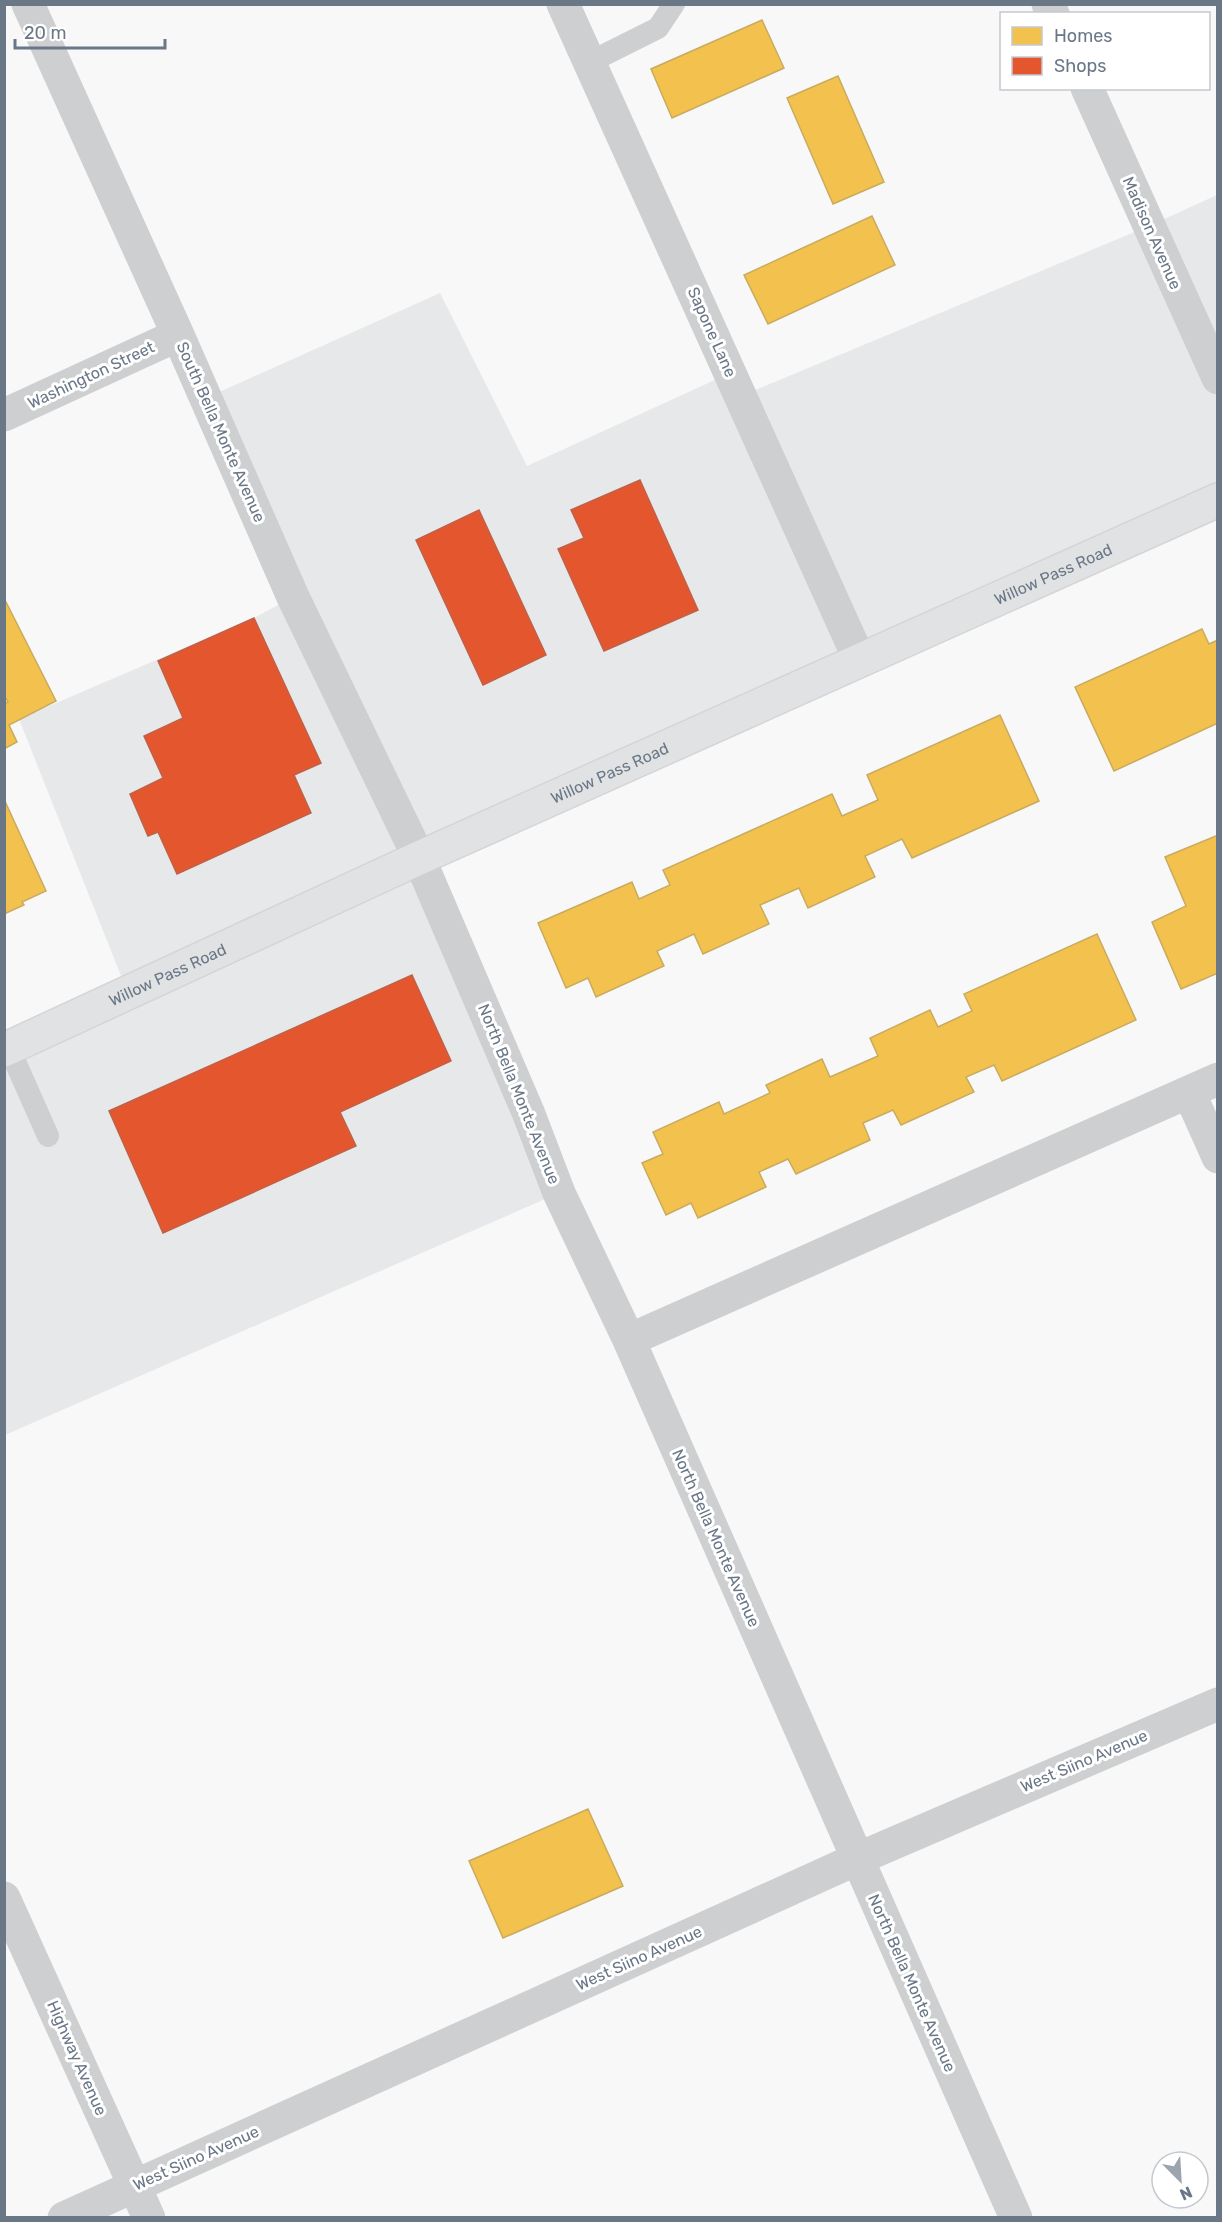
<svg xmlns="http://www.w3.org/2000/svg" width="1222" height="2222" font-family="Rubik,sans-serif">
  <rect width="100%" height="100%" fill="#f8f8f8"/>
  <path fill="#e7e8e9" d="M 1217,195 L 1217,500 L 419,858 L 559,1193 L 5,1435 L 4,1049 L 127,991 L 19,719 L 254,618 L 293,597 L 206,398 L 440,293 L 527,466 L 730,373 L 741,396 L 1149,226 Z"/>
  <path fill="#f2c14e" stroke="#c9ab5f" stroke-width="1.5" d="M 762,20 L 784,68 L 672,118 L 651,69 Z
    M 838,76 L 884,182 L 833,204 L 787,98 Z
    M 872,216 L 895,265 L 768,324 L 744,275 Z
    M 4,598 L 56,701 L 9,725 L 17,742 L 4,749 L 4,704 L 8,702 L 4,695 Z
    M 1202,629 L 1209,644 L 1218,640 L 1218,723 L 1114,771 L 1075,687 Z
    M 1000,715 L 1039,801 L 912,858 L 902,839 L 865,856 L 875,877 L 808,908 L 799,888 L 760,905 L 769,924 L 703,954 L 694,934 L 657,951 L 664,966 L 596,997 L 588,978 L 566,988 L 538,923 L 632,882 L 639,899 L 670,885 L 663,870 L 832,794 L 842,816 L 878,800 L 867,775 Z
    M 4,799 L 46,891 L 22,902 L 24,905 L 4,914 Z
    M 1218,835 L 1218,973 L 1181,989 L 1152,922 L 1186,906 L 1165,857 Z
    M 1097,934 L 1136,1020 L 1002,1081 L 994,1065 L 966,1077 L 974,1092 L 901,1125 L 893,1110 L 863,1123 L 870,1140 L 796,1174 L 788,1159 L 759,1172 L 766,1187 L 698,1218 L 691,1203 L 666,1215 L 642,1163 L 663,1154 L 653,1132 L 719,1102 L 724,1114 L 770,1093 L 766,1085 L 822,1059 L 830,1077 L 878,1056 L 870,1038 L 930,1010 L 938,1027 L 972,1011 L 964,994 Z
    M 588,1809 L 623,1886 L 503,1938 L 469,1861 Z"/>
  <path fill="#e4572e" stroke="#bf6149" stroke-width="1.5" d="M 640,480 L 698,610 L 604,651 L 558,549 L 584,538 L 571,510 Z
    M 479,510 L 546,655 L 483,685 L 416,540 Z
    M 254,618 L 321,763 L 294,775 L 311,813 L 177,874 L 158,832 L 148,836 L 130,794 L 163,778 L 144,736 L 183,718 L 158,661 Z
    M 412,975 L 451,1061 L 340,1112 L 356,1146 L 163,1233 L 109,1111 Z"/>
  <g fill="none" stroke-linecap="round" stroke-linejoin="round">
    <g stroke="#d4d5d6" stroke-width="36">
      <g id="secondary">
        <path id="s1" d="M 4,1050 L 419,858 L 1218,500"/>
      </g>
    </g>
    <path stroke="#cecfd1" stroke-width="22" d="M 590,62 L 658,28 L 674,4
      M 9,1048 L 48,1136"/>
    <path stroke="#cecfd1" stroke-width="33" d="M 28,4 L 178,335 L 293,597 L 419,858 L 528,1112 L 559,1193 L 629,1340 L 1016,2218
      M 563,4 L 860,661
      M 1048,4 L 1053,14
      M 1087,88 L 1218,378
      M 4,415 L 178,335
      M 1189,1092 L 1218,1157
      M 629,1340 L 1218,1079
      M 4,1898 L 149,2218
      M 64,2218 L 857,1859 L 1218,1704"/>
    <use href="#secondary" stroke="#e1e2e3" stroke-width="33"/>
  </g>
  <g text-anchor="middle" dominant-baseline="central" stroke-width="6" stroke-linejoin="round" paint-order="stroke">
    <g font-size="16" fill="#697787" stroke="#fff">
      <text transform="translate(1152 233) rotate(66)">Madison Avenue</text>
      <text transform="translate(712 332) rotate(66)">Sapone Lane</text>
      <text transform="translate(91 375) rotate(-25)">Washington Street</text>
      <text transform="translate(221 432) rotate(66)">South Bella Monte Avenue</text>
      <text stroke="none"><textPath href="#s1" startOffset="1152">Willow Pass Road</textPath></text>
      <text stroke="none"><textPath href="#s1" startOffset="666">Willow Pass Road</textPath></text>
      <text stroke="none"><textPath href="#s1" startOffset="180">Willow Pass Road</textPath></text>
      <text transform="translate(519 1094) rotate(68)">North Bella Monte Avenue</text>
      <text transform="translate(716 1538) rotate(66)">North Bella Monte Avenue</text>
      <text transform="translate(1084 1761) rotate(-23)">West Siino Avenue</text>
      <text transform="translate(639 1958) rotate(-24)">West Siino Avenue</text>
      <text transform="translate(912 1983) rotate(66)">North Bella Monte Avenue</text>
      <text transform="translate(77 2058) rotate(66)">Highway Avenue</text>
      <text transform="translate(196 2158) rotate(-24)">West Siino Avenue</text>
    </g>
  </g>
  <rect width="1222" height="2222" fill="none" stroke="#697787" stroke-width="12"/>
  <rect x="1000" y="12" width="210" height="78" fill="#ffffff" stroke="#c3c9cf" stroke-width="1.5"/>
  <rect x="1012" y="27" width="30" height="18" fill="#f2c14e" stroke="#c3c9cf" stroke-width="1.5"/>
  <text x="1054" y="42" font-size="18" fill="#697787">Homes</text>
  <rect x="1012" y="57" width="30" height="18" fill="#e4572e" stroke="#c3c9cf" stroke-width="1.5"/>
  <text x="1054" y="72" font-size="18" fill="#697787">Shops</text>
  <g transform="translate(1180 2180) rotate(156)"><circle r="28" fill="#ffffff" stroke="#c3c9cf" stroke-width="1.5"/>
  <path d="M0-4.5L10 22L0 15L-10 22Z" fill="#9ba4af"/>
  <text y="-9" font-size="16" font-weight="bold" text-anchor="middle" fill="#697787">N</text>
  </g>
  <path d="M15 39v9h150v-9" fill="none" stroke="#697787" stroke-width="3"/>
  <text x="24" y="39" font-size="18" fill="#697787" stroke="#ffffff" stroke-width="4.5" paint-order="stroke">20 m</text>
</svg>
